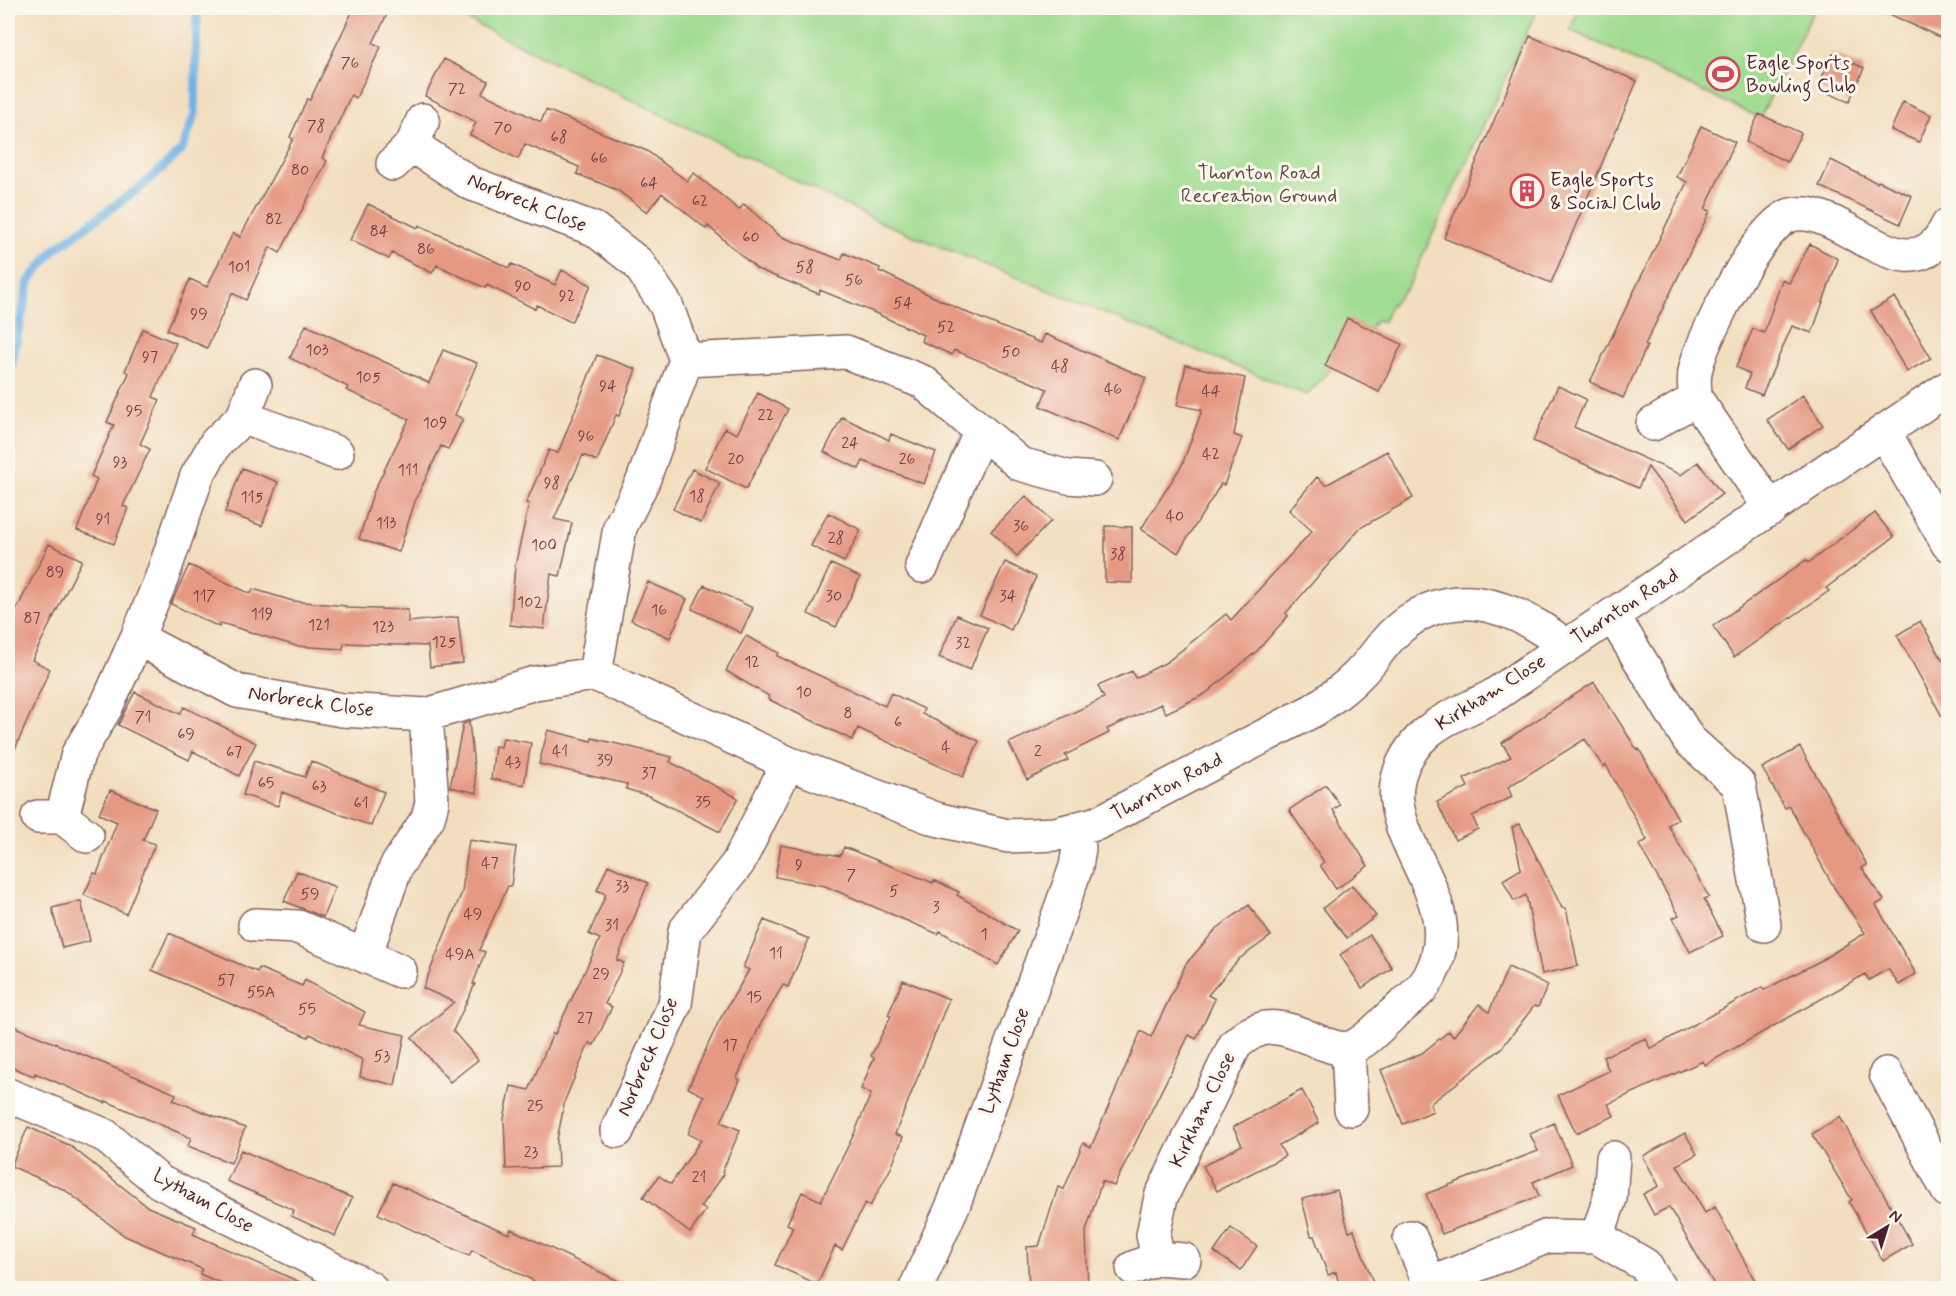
<svg xmlns="http://www.w3.org/2000/svg" width="1956" height="1296" font-family="Mynerve,sans-serif">
  <rect width="100%" height="100%" fill="#fbf7ec"/>
  <filter id="ink" filterUnits="userSpaceOnUse"><feTurbulence type="fractalNoise" baseFrequency=".0167" numOctaves="2"/><feDisplacementMap in="SourceGraphic" scale="12" xChannelSelector="R" yChannelSelector="G"/><feConvolveMatrix kernelMatrix="1 2 1 2 8 2 1 2 1" color-interpolation-filters="sRGB"/></filter>
  <filter id="wash" filterUnits="userSpaceOnUse"><feTurbulence type="fractalNoise" baseFrequency=".008" numOctaves="4" result="noise"/><feDisplacementMap in="SourceGraphic" scale="24" xChannelSelector="R" yChannelSelector="G"/><feGaussianBlur stdDeviation="1.35" result="paint"/><feColorMatrix in="noise" values="0 0 0 0 0 0 0 0 0 0 0 0 0 0 0 0 0 1.4 0 .05"/><feComposite in="paint" operator="in"/></filter>
  <g filter="url(#wash)">
    <rect width="100%" height="100%" fill="#f2debf"/>
    <path fill="#a0dc91" stroke="#757e5e" stroke-width="1.5" d="M 444,8 L 1538,8 L 1408,287 L 1390,306 L 1383,322 L 1377,320 L 1307,395 L 880,222 Z
      M 1579,8 L 1815,8 L 1760,118 L 1570,30 Z"/>
    <g fill="none" stroke-linecap="round" stroke-linejoin="round">
      <path stroke="#6fb3e5" stroke-width="9" d="M 8,380 L 29,281 L 55,249 L 142,186 L 182,150 L 195,114 L 197,8"/>
    </g>
    <g id="blocks">
      <path fill="#e59982" d="M 354,8 L 390,8 L 373,43 L 381,47 L 356,98 L 351,95 L 322,158 L 327,161 L 280,253 L 270,247 L 246,300 L 232,293 L 207,348 L 167,330 L 190,279 L 207,287 L 233,233 L 240,237 L 293,139 L 290,137 L 307,99 L 310,100 Z
        M 1876,8 L 1948,8 L 1948,41 Z
        M 1530,36 L 1637,81 L 1551,283 L 1444,238 Z
        M 1833,54 L 1864,68 L 1849,102 L 1817,88 Z
        M 444,59 L 488,81 L 482,93 L 541,122 L 546,110 L 647,151 L 687,181 L 694,173 L 739,210 L 744,204 L 780,236 L 841,260 L 844,253 L 880,268 L 879,271 L 970,314 L 1041,343 L 1045,334 L 1146,378 L 1119,440 L 1040,406 L 1047,389 L 954,350 L 952,355 L 921,341 L 923,335 L 873,312 L 820,290 L 819,294 L 757,269 L 708,226 L 706,229 L 662,193 L 647,212 L 617,190 L 577,174 L 579,167 L 525,144 L 518,159 L 470,135 L 476,122 L 425,96 Z
        M 1903,102 L 1931,115 L 1919,142 L 1891,130 Z
        M 1759,114 L 1801,133 L 1787,162 L 1746,142 Z
        M 1701,126 L 1735,142 L 1705,209 L 1710,211 L 1645,345 L 1647,346 L 1623,398 L 1590,382 L 1687,182 L 1677,177 Z
        M 1831,160 L 1877,183 L 1878,181 L 1912,196 L 1900,224 L 1819,186 Z
        M 368,204 L 418,228 L 419,225 L 509,268 L 512,264 L 555,285 L 562,270 L 591,285 L 571,322 L 537,305 L 535,309 L 487,285 L 485,288 L 437,265 L 432,273 L 392,253 L 389,259 L 350,240 Z
        M 1810,244 L 1838,259 L 1812,333 L 1792,326 L 1762,395 L 1745,388 L 1750,374 L 1736,367 L 1753,329 L 1764,333 L 1782,280 L 1789,283 Z
        M 1895,297 L 1931,358 L 1907,372 L 1871,311 Z
        M 1347,318 L 1402,344 L 1379,392 L 1325,366 Z
        M 306,325 L 429,383 L 443,350 L 477,363 L 455,415 L 463,419 L 448,449 L 441,446 L 415,501 L 399,552 L 359,539 L 373,493 L 409,419 L 346,390 L 348,387 L 290,358 Z
        M 143,329 L 176,343 L 153,397 L 160,400 L 140,444 L 150,449 L 123,506 L 128,508 L 114,544 L 77,530 L 97,479 L 91,476 L 114,425 L 107,422 L 129,373 L 125,371 Z
        M 597,355 L 636,369 L 619,416 L 616,415 L 597,461 L 583,455 L 554,519 L 572,523 L 560,576 L 551,574 L 544,629 L 510,625 L 515,566 L 529,504 L 526,503 L 549,450 L 558,453 Z
        M 1186,365 L 1245,378 L 1234,435 L 1242,438 L 1224,485 L 1221,484 L 1178,553 L 1141,529 L 1182,465 L 1202,410 L 1177,405 Z
        M 1558,386 L 1586,399 L 1574,427 L 1681,475 L 1698,462 L 1722,494 L 1688,520 L 1648,467 L 1638,488 L 1533,441 Z
        M 758,393 L 788,409 L 746,489 L 705,468 L 725,428 L 737,434 Z
        M 1803,395 L 1823,425 L 1788,449 L 1767,420 Z
        M 842,417 L 889,440 L 891,434 L 936,452 L 924,484 L 863,461 L 859,469 L 824,452 Z
        M 1387,451 L 1413,498 L 1360,528 L 1286,613 L 1288,616 L 1257,651 L 1205,694 L 1166,713 L 1161,704 L 1107,729 L 1109,733 L 1065,755 L 1068,760 L 1027,780 L 1009,743 L 1104,698 L 1098,686 L 1132,671 L 1135,678 L 1167,662 L 1226,614 L 1231,620 L 1312,531 L 1289,510 L 1317,477 L 1326,485 Z
        M 242,468 L 278,482 L 262,526 L 225,512 Z
        M 692,469 L 720,483 L 701,523 L 673,509 Z
        M 1026,496 L 1051,521 L 1017,556 L 991,531 Z
        M 828,513 L 861,530 L 844,562 L 811,546 Z
        M 1875,513 L 1894,537 L 1826,588 L 1829,591 L 1734,657 L 1713,626 L 1806,560 L 1808,563 Z
        M 1105,526 L 1132,527 L 1132,583 L 1105,582 Z
        M 49,544 L 82,560 L 32,660 L 50,669 L 8,765 L 8,627 Z
        M 1005,562 L 1036,577 L 1011,630 L 980,615 Z
        M 831,564 L 860,577 L 836,627 L 808,614 Z
        M 189,565 L 251,594 L 253,589 L 293,601 L 346,606 L 346,608 L 408,610 L 408,622 L 458,617 L 463,663 L 430,667 L 428,646 L 344,643 L 343,649 L 296,646 L 221,623 L 219,627 L 171,604 Z
        M 648,582 L 687,599 L 670,638 L 631,620 Z
        M 704,585 L 753,608 L 741,633 L 692,609 Z
        M 957,615 L 988,628 L 970,670 L 939,657 Z
        M 1920,621 L 1948,669 L 1948,727 L 1897,635 Z
        M 746,636 L 779,653 L 777,656 L 885,706 L 891,693 L 924,709 L 922,714 L 979,741 L 963,777 L 858,728 L 852,740 L 768,699 L 769,696 L 726,671 Z
        M 1594,682 L 1637,750 L 1639,749 L 1678,819 L 1668,825 L 1709,897 L 1704,899 L 1723,936 L 1690,952 L 1673,918 L 1679,915 L 1639,845 L 1647,840 L 1606,765 L 1603,767 L 1585,739 L 1508,787 L 1512,797 L 1472,816 L 1478,829 L 1455,840 L 1437,802 L 1468,787 L 1464,779 L 1511,757 L 1502,743 Z
        M 135,692 L 180,714 L 184,707 L 256,743 L 239,776 L 193,751 L 189,760 L 118,725 Z
        M 469,722 L 477,793 L 450,787 L 463,724 Z
        M 548,730 L 591,741 L 592,738 L 672,757 L 670,762 L 738,798 L 720,832 L 649,796 L 626,789 L 627,784 L 539,764 Z
        M 503,738 L 531,743 L 524,785 L 491,779 L 495,746 L 501,747 Z
        M 1800,747 L 1867,865 L 1862,868 L 1884,900 L 1876,905 L 1916,974 L 1899,985 L 1888,969 L 1869,980 L 1865,974 L 1705,1065 L 1703,1061 L 1608,1104 L 1614,1116 L 1576,1133 L 1558,1095 L 1609,1071 L 1603,1057 L 1646,1038 L 1650,1049 L 1762,987 L 1764,990 L 1820,961 L 1865,933 L 1835,889 L 1789,806 L 1785,808 L 1762,768 Z
        M 254,761 L 305,777 L 311,761 L 384,792 L 371,826 L 282,792 L 278,806 L 243,795 Z
        M 1326,785 L 1340,805 L 1333,810 L 1368,866 L 1336,889 L 1320,865 L 1324,862 L 1289,810 Z
        M 110,790 L 156,809 L 143,840 L 155,844 L 126,914 L 84,895 L 94,873 L 97,874 L 117,822 L 99,814 Z
        M 1520,824 L 1562,908 L 1566,908 L 1578,966 L 1542,974 L 1526,895 L 1514,901 L 1503,880 L 1521,869 L 1512,827 Z
        M 469,840 L 516,847 L 511,886 L 508,886 L 479,950 L 485,952 L 473,984 L 475,984 L 453,1031 L 478,1060 L 450,1082 L 412,1038 L 454,1002 L 423,988 L 462,892 Z
        M 781,845 L 840,856 L 844,847 L 933,883 L 934,880 L 959,892 L 957,895 L 1018,931 L 998,965 L 940,931 L 938,934 L 825,886 L 775,877 Z
        M 608,865 L 648,883 L 617,960 L 624,963 L 605,1004 L 612,1007 L 594,1045 L 589,1043 L 565,1100 L 557,1140 L 558,1167 L 506,1169 L 504,1119 L 511,1086 L 529,1090 L 553,1033 L 555,1034 L 600,939 L 589,934 L 606,894 L 597,890 Z
        M 297,871 L 335,887 L 323,917 L 284,901 Z
        M 1352,885 L 1376,916 L 1347,938 L 1323,908 Z
        M 81,901 L 90,941 L 62,948 L 52,908 Z
        M 1249,905 L 1271,936 L 1239,959 L 1208,995 L 1215,999 L 1196,1039 L 1189,1035 L 1114,1186 L 1102,1181 L 1086,1231 L 1088,1288 L 1029,1288 L 1027,1247 L 1039,1246 L 1058,1187 L 1064,1189 L 1083,1143 L 1091,1147 L 1141,1031 L 1151,1037 L 1186,964 L 1216,929 Z
        M 764,920 L 809,939 L 788,987 L 783,985 L 759,1027 L 737,1078 L 740,1080 L 721,1122 L 740,1130 L 722,1172 L 724,1174 L 701,1207 L 706,1210 L 690,1233 L 643,1197 L 659,1176 L 671,1184 L 701,1140 L 688,1134 L 704,1096 L 688,1088 L 719,1021 L 749,970 L 743,967 Z
        M 169,933 L 257,972 L 259,968 L 302,986 L 305,980 L 365,1012 L 359,1025 L 405,1035 L 395,1085 L 360,1077 L 363,1060 L 310,1034 L 308,1037 L 152,970 Z
        M 1370,935 L 1392,968 L 1362,988 L 1340,955 Z
        M 1508,967 L 1548,985 L 1538,1007 L 1534,1006 L 1501,1049 L 1430,1104 L 1433,1111 L 1403,1124 L 1381,1070 L 1422,1053 L 1449,1031 L 1453,1037 L 1479,1004 L 1489,1012 Z
        M 903,980 L 949,999 L 895,1134 L 903,1137 L 892,1166 L 870,1206 L 865,1203 L 842,1250 L 835,1246 L 817,1284 L 775,1265 L 793,1227 L 787,1224 L 802,1192 L 821,1201 L 854,1134 L 871,1094 L 861,1089 L 874,1058 L 871,1056 L 891,1016 L 888,1015 Z
        M 8,1024 L 139,1078 L 176,1094 L 173,1100 L 245,1128 L 231,1163 L 188,1146 L 191,1138 L 106,1101 L 105,1103 L 35,1073 L 34,1076 L 8,1066 Z
        M 1302,1090 L 1319,1123 L 1279,1145 L 1285,1156 L 1217,1191 L 1203,1166 L 1242,1145 L 1233,1127 Z
        M 1840,1117 L 1912,1244 L 1883,1261 L 1849,1202 L 1852,1200 L 1812,1134 Z
        M 1554,1123 L 1572,1165 L 1533,1182 L 1539,1196 L 1442,1234 L 1426,1194 L 1538,1151 L 1530,1134 Z
        M 28,1127 L 69,1145 L 148,1207 L 196,1227 L 193,1234 L 313,1288 L 232,1288 L 200,1274 L 202,1269 L 125,1236 L 65,1190 L 11,1166 Z
        M 1685,1133 L 1697,1154 L 1677,1165 L 1705,1213 L 1715,1207 L 1759,1288 L 1716,1288 L 1669,1207 L 1654,1215 L 1643,1194 L 1659,1186 L 1643,1156 Z
        M 241,1150 L 352,1198 L 335,1236 L 291,1216 L 294,1210 L 227,1181 Z
        M 393,1183 L 509,1234 L 511,1229 L 633,1288 L 548,1288 L 472,1250 L 469,1256 L 378,1214 Z
        M 1337,1190 L 1349,1232 L 1354,1230 L 1375,1288 L 1340,1288 L 1336,1272 L 1328,1275 L 1314,1236 L 1311,1236 L 1302,1199 Z
        M 1231,1228 L 1257,1246 L 1241,1270 L 1214,1252 Z"/>
    </g>
  </g>
  <g filter="url(#ink)">
    <use href="#blocks" fill-opacity="0" stroke="#85625f" stroke-width="1.5"/>
    <g fill="none" stroke-linecap="round" stroke-linejoin="round">
      <g stroke="#85625f" stroke-width="36">
        <path id="minor" d="M 412,145 L 470,183 L 594,229 L 638,263 L 666,305 L 686,360 L 643,481 L 620,527 L 595,674
          M 393,164 L 412,145 L 423,120
          M 686,360 L 846,352 L 923,382 L 1020,464 L 1068,477 L 1095,479
          M 255,385 L 243,417 L 337,453
          M 1696,399 C 1694,388 1693,378 1696,367 C 1704,335 1760,223 1791,215 C 1841,201 1909,304 1948,225
          M 1653,424 L 1696,399 L 1771,509
          M 1884,432 L 1948,544
          M 922,566 L 980,433
          M 1613,616 L 1689,740 L 1739,785 L 1764,925
          M 137,638 L 237,691 L 342,710 L 426,715 L 535,683 L 595,674 L 788,763 L 936,819 L 1008,836 L 1056,834 L 1098,823 L 1314,710 C 1330,699 1346,688 1360,673 C 1372,661 1381,646 1393,634 C 1449,580 1512,604 1566,646
          M 38,817 L 62,817 L 87,836
          M 62,817 L 78,754 L 106,707 L 137,638 L 162,577 L 197,476 L 216,443 L 243,417
          M 255,925 L 298,927 L 400,971
          M 365,955 L 396,867 L 428,818 L 432,802 L 426,715
          M 1348,1048 L 1351,1109
          M 1886,1074 L 1948,1191
          M 8,1095 L 104,1135 L 160,1182 L 370,1288
          M 617,1131 L 675,1004 L 685,931 L 738,863 L 788,763
          M 1410,1237 L 1430,1284
          M 1597,1237 L 1610,1198 L 1613,1158
          M 1158,1258 L 1153,1235 L 1161,1197 L 1235,1045 C 1266,1016 1288,1029 1322,1043 C 1330,1046 1340,1050 1349,1048 C 1365,1044 1380,1025 1392,1015 C 1405,1003 1422,992 1430,976 C 1479,885 1339,818 1425,734 C 1444,717 1471,708 1493,696 L 1948,388
          M 1133,1268 L 1158,1258 L 1184,1260
          M 916,1288 L 954,1203 L 1076,867 L 1079,848 L 1075,830
          M 1432,1288 L 1430,1284 L 1548,1236 L 1597,1237 L 1645,1265 L 1659,1288"/>
      </g>
      <use href="#minor" stroke="#fff" stroke-width="33"/>
    </g>
  </g>
  <defs>
    <g id="stadium-ring" transform="scale(1.725)"><circle r="9.5" fill="#fbf7ec" stroke="#d1495b" stroke-width="1.5"/><path d="M0-5a6.5 5 0 1 0 0 10a6.5 5 0 1 0 0-10ZM-3.5-1.8h7v3.6h-7Z" fill="#d1495b"/></g>
    <g id="building-ring" transform="scale(1.725)"><circle r="9.5" fill="#fbf7ec" stroke="#d1495b" stroke-width="1.5"/><path d="M-4-6H4V6H1V3H-1V6H-4ZM-2.5-4.3h1.7v1.8h-1.7ZM.8-4.3h1.7v1.8H.8ZM-2.5-1h1.7V.8h-1.7ZM.8-1h1.7V.8H.8Z" fill="#d1495b"/></g>
  </defs>
  <g fill-rule="evenodd">
    <use href="#stadium-ring" x="1723" y="74"/>
    <use href="#building-ring" x="1527" y="191"/>
  </g>
  <g text-anchor="middle" dominant-baseline="central" stroke-width="6" stroke-linejoin="round" paint-order="stroke">
    <g font-size="16" fill="#713e41">
      <text x="350" y="63">76</text>
      <text x="457" y="89">72</text>
      <text x="316" y="126">78</text>
      <text x="503" y="128">70</text>
      <text x="559" y="137">68</text>
      <text x="599" y="158">66</text>
      <text x="300" y="170">80</text>
      <text x="649" y="183">64</text>
      <text x="700" y="201">62</text>
      <text x="274" y="219">82</text>
      <text x="379" y="231">84</text>
      <text x="751" y="237">60</text>
      <text x="426" y="249">86</text>
      <text x="239" y="267">101</text>
      <text x="805" y="267">58</text>
      <text x="854" y="280">56</text>
      <text x="523" y="286">90</text>
      <text x="567" y="296">92</text>
      <text x="903" y="303">54</text>
      <text x="199" y="314">99</text>
      <text x="946" y="327">52</text>
      <text x="317" y="350">103</text>
      <text x="1011" y="352">50</text>
      <text x="150" y="357">97</text>
      <text x="1060" y="366">48</text>
      <text x="368" y="377">105</text>
      <text x="608" y="386">94</text>
      <text x="1113" y="389">46</text>
      <text x="1211" y="391">44</text>
      <text x="134" y="411">95</text>
      <text x="766" y="415">22</text>
      <text x="435" y="423">109</text>
      <text x="586" y="436">96</text>
      <text x="850" y="443">24</text>
      <text x="1211" y="454">42</text>
      <text x="736" y="459">20</text>
      <text x="907" y="459">26</text>
      <text x="120" y="462">93</text>
      <text x="408" y="470">111</text>
      <text x="552" y="483">98</text>
      <text x="697" y="496">18</text>
      <text x="252" y="497">115</text>
      <text x="1175" y="516">40</text>
      <text x="103" y="519">91</text>
      <text x="386" y="523">113</text>
      <text x="1021" y="526">36</text>
      <text x="836" y="538">28</text>
      <text x="544" y="545">100</text>
      <text x="1118" y="554">38</text>
      <text x="55" y="572">89</text>
      <text x="204" y="596">117</text>
      <text x="834" y="596">30</text>
      <text x="1008" y="596">34</text>
      <text x="530" y="602">102</text>
      <text x="659" y="610">16</text>
      <text x="262" y="614">119</text>
      <text x="32" y="618">87</text>
      <text x="319" y="625">121</text>
      <text x="383" y="627">123</text>
      <text x="444" y="642">125</text>
      <text x="963" y="643">32</text>
      <text x="752" y="662">12</text>
      <text x="804" y="692">10</text>
      <text x="848" y="713">8</text>
      <text x="143" y="717">71</text>
      <text x="898" y="722">6</text>
      <text x="186" y="734">69</text>
      <text x="946" y="747">4</text>
      <text x="560" y="751">41</text>
      <text x="1038" y="751">2</text>
      <text x="234" y="752">67</text>
      <text x="605" y="760">39</text>
      <text x="513" y="762">43</text>
      <text x="649" y="773">37</text>
      <text x="266" y="783">65</text>
      <text x="319" y="786">63</text>
      <text x="703" y="802">35</text>
      <text x="361" y="803">61</text>
      <text x="490" y="863">47</text>
      <text x="799" y="865">9</text>
      <text x="851" y="875">7</text>
      <text x="622" y="886">33</text>
      <text x="894" y="891">5</text>
      <text x="310" y="894">59</text>
      <text x="936" y="907">3</text>
      <text x="473" y="914">49</text>
      <text x="612" y="925">31</text>
      <text x="984" y="934">1</text>
      <text x="776" y="953">11</text>
      <text x="460" y="954">49A</text>
      <text x="601" y="974">29</text>
      <text x="226" y="980">57</text>
      <text x="261" y="992">55A</text>
      <text x="754" y="997">15</text>
      <text x="307" y="1009">55</text>
      <text x="585" y="1018">27</text>
      <text x="730" y="1045">17</text>
      <text x="382" y="1056">53</text>
      <text x="535" y="1106">25</text>
      <text x="531" y="1152">23</text>
      <text x="699" y="1177">21</text>
    </g>
    <g font-size="20" fill="#4a1f2b" stroke="#fbf7ec" text-anchor="start">
      <text x="1746" y="63">Eagle Sports<tspan x="1746" dy="23">Bowling Club</tspan></text>
      <text x="1550" y="180">Eagle Sports<tspan x="1550" dy="23">&amp; Social Club</tspan></text>
    </g>
    <g font-size="20" fill="#604e44" stroke="#fbf7ec">
      <text x="1259" y="173">Thornton Road<tspan x="1259" dy="23">Recreation Ground</tspan></text>
    </g>
    <g font-size="20" fill="#4a1f2b" stroke="#fbf7ec">
      <text transform="translate(527 203) rotate(22)">Norbreck Close</text>
      <text transform="translate(1625 607) rotate(-33)">Thornton Road</text>
      <text transform="translate(1491 693) rotate(-32)">Kirkham Close</text>
      <text transform="translate(311 702) rotate(8)">Norbreck Close</text>
      <text transform="translate(1167 787) rotate(-28)">Thornton Road</text>
      <text transform="translate(648 1057) rotate(-67)">Norbreck Close</text>
      <text transform="translate(1005 1061) rotate(-70)">Lytham Close</text>
      <text transform="translate(1203 1110) rotate(-64)">Kirkham Close</text>
      <text transform="translate(203 1201) rotate(29)">Lytham Close</text>
    </g>
  </g>
  <rect width="1956" height="1296" fill="none" stroke="#fbf7ec" stroke-width="30"/>
  <g transform="translate(1887 1227) rotate(38)" stroke="#fbf7ec" stroke-width="4.5" paint-order="stroke">
  <path d="M0-4.5L10 22L0 15L-10 22Z" fill="#4a1f2b"/>
  <text y="-9" font-size="16" font-weight="bold" text-anchor="middle" fill="#4a1f2b">N</text>
  </g>
</svg>
